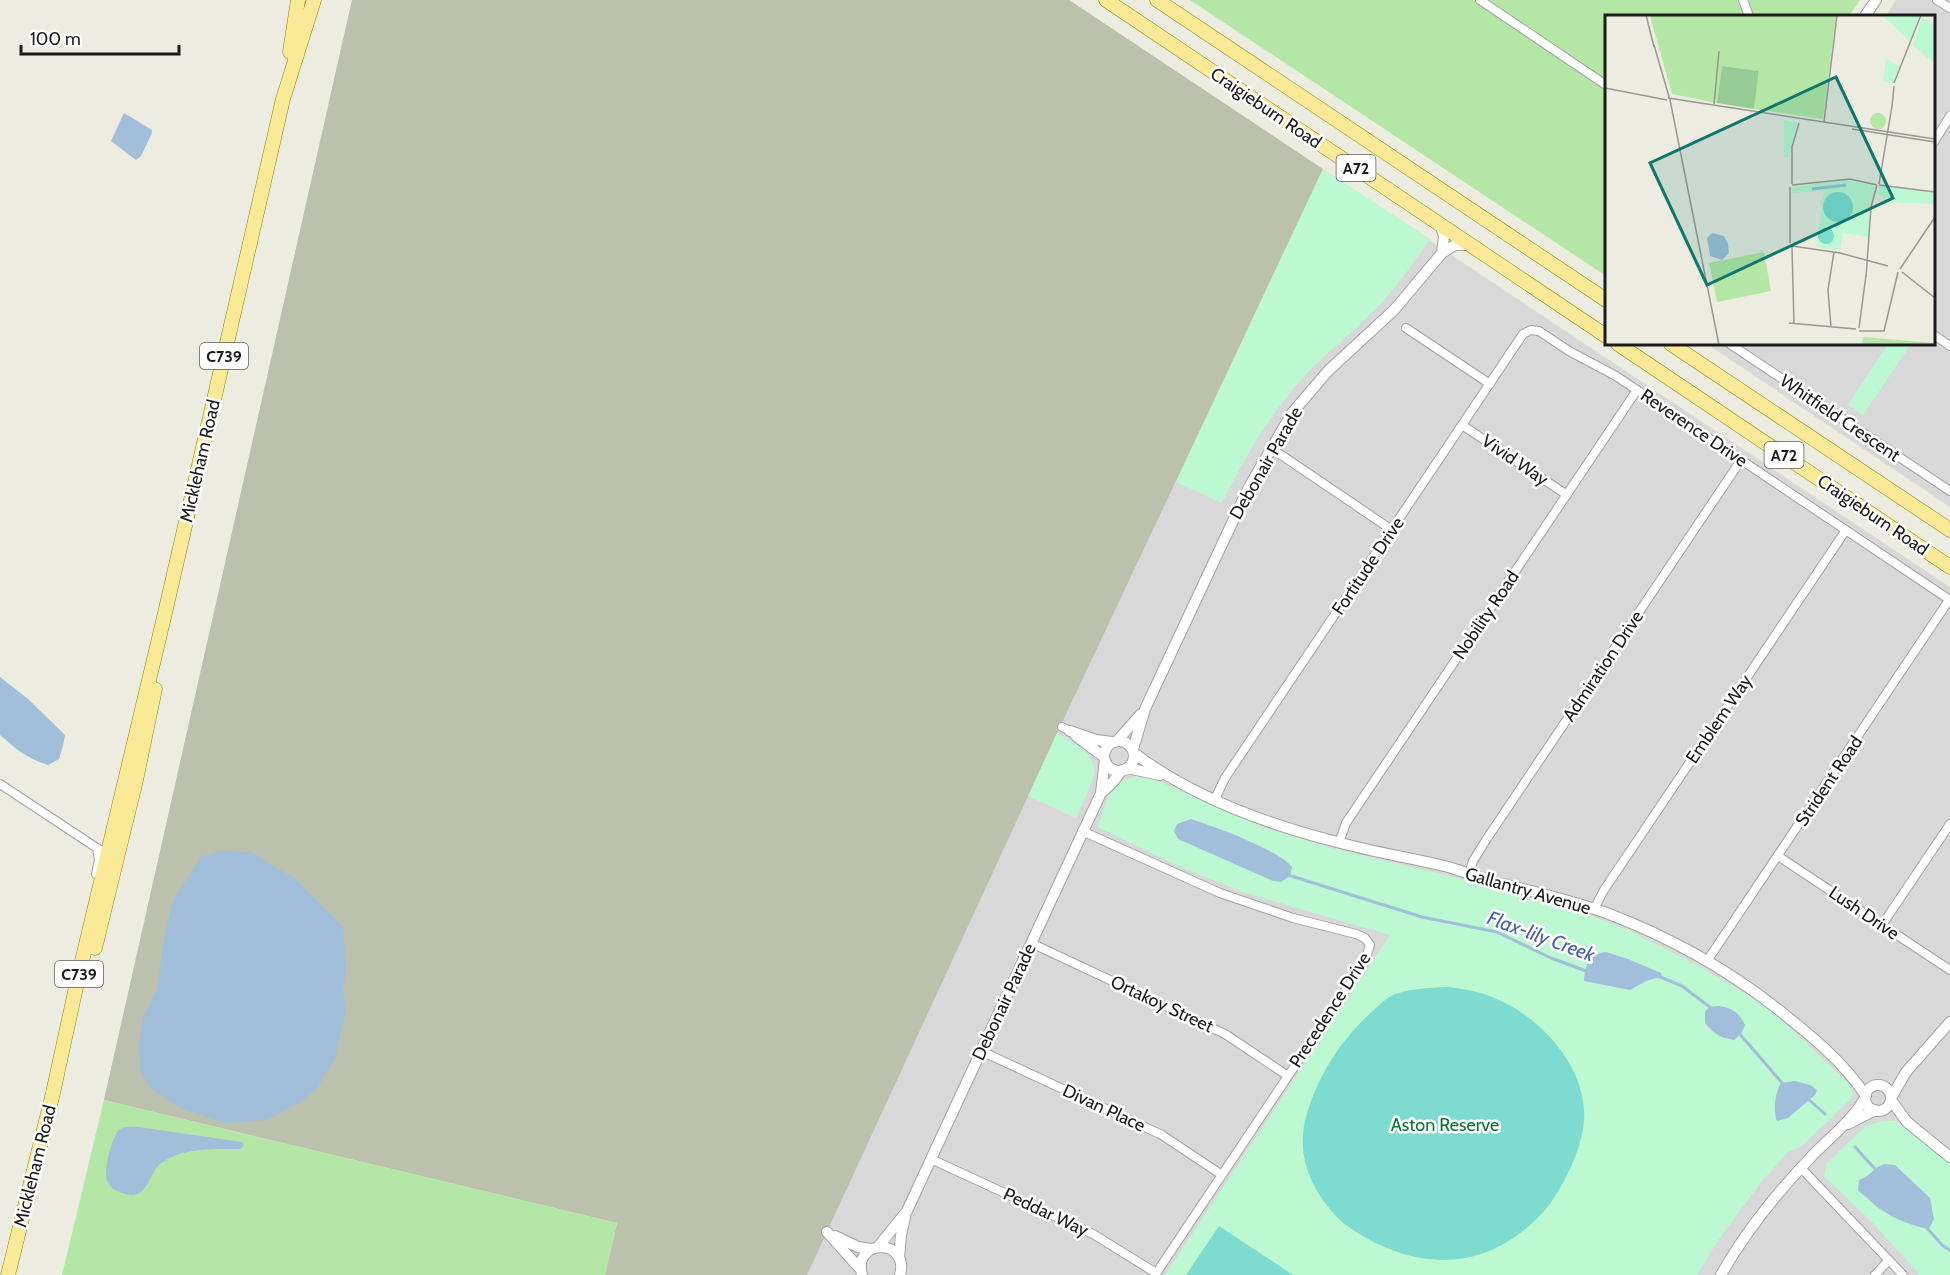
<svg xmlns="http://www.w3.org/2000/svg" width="1950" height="1275" font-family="Cabin,sans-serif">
  <rect width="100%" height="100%" fill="#ecece0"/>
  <path fill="#d9d8d8" d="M 352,0 L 1069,0 L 1950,587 L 1950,1275 L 605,1275 L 617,1223 L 104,1100 Z
    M 1896,0 L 1950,0 L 1950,507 L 1707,344 L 1934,344 L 1934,16 L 1886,16 Z"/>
  <path fill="#bbc1ac" d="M 352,0 L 1069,0 L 1323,169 L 1067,712 L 807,1275 L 605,1275 L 617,1223 L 104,1100 Z"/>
  <path fill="#b4e7a6" d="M 1190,0 L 1860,0 L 1849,16 L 1606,16 L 1606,276 Z
    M 104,1100 L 617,1223 L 605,1275 L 62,1275 Z"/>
  <path fill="#bcf8d1" d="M 1323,169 L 1430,239 C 1412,265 1395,289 1374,311 C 1350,335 1323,355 1301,380 C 1268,417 1244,459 1222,503 L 1176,482 Z
    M 1888,344 L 1911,344 L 1863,415 L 1848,405 Z
    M 1057,733 C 1109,761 1097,771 1076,818 L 1028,796 Z
    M 1137,776 L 1147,777 L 1165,784 L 1268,829 L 1332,848 L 1453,877 L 1584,913 L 1630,931 L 1701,967 L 1768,1007 L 1852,1087 L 1852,1098 L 1802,1146 L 1788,1152 L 1762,1181 L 1717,1242 L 1697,1275 L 1165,1275 L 1390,935 L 1243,892 L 1176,865 L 1098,827 C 1106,804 1109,782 1137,776 Z
    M 1883,1121 L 1896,1121 L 1950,1163 L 1950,1275 L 1920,1275 L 1871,1221 L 1824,1176 L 1827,1163 L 1866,1126 Z"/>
  <path fill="#7edbd0" d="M 1448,987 C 1463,989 1478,991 1492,997 C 1539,1015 1588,1067 1584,1121 C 1581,1151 1566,1180 1550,1204 C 1492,1275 1415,1275 1343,1223 C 1312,1193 1294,1156 1307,1113 C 1319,1074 1342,1038 1373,1011 C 1380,1004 1388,996 1399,993 C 1415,988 1431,988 1448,987 Z
    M 1219,1226 L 1293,1275 L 1186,1275 Z"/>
  <path fill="#a1beda" d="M 124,113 L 152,130 L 152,133 L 141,156 L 136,160 L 111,141 Z
    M 0,677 L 28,699 L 65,735 L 63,746 L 59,759 L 48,765 C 26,758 17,750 0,735 Z
    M 1191,819 C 1213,826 1279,850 1292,867 L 1290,876 L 1281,882 L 1273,881 L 1178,839 L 1174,831 L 1177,824 Z
    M 221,851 L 251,852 L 295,879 L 343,927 L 346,969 L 343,990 L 346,1010 L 335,1058 L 318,1087 L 299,1103 L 266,1120 L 225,1123 L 182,1109 L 150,1088 L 140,1070 L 139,1043 L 143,1017 L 157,989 L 165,934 L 173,901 L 201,857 Z
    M 1606,952 L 1628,959 L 1661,973 L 1662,976 L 1646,981 L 1630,990 L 1584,981 C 1585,966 1589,953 1606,952 Z
    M 1719,1006 C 1733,1008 1739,1013 1745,1025 L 1741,1034 L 1734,1040 C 1720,1038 1713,1033 1705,1023 L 1705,1012 L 1709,1007 Z
    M 1795,1081 L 1810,1085 L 1817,1090 L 1815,1095 L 1788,1118 L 1777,1121 C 1773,1111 1775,1092 1781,1083 Z
    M 138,1127 L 242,1142 L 244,1146 L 240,1149 C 214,1149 182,1147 160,1164 C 150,1173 147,1197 130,1195 C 122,1194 110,1189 107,1181 C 103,1171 112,1135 120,1129 C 125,1126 132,1127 138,1127 Z
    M 1884,1164 L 1895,1165 L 1930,1198 L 1934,1219 L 1929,1229 C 1912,1226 1895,1219 1880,1209 C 1872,1204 1867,1196 1858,1191 L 1859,1180 C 1869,1177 1873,1168 1884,1164 Z"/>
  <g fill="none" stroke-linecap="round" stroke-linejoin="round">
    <path stroke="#a1beda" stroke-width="3" d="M 1288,875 L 1422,917 L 1497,932 L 1551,958 L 1589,972
      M 1658,976 L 1682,986 L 1711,1008
      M 1738,1032 L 1783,1084
      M 1807,1098 L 1825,1114
      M 1855,1147 L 1876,1170
      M 1926,1227 L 1943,1246 L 1950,1250"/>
    <g stroke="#a2a2a2" stroke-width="10">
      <path id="minor" d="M 1480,0 L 1606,85
        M 1743,0 L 1749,16
        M 1937,0 L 1950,8
        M 1934,142 L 1950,116
        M 1406,328 L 1490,384
        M 1934,335 L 1950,346
        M 1730,344 L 1950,491
        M 1462,425 L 1567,495
        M 1271,448 L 1392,530
        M 1062,727 L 1070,731
        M 0,784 L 100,850
        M 1215,799 L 1225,778 L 1523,334 L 1531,330 L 1539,331 L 1569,351 L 1616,376 L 1950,600
        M 1082,831 L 1220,893 L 1293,918 L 1356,934 L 1365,938 L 1370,945 L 1365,961 L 1155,1275
        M 1339,843 L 1346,823 L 1637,390
        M 1778,856 L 1950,970
        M 96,874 L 99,860 L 97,848
        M 1469,874 L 1473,861 L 1486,840 L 1741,460
        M 1594,909 L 1604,890 L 1846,530
        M 1882,925 L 1950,824
        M 1031,943 L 1225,1034 L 1288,1076
        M 1707,961 L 1949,600
        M 981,1051 L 1162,1135 L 1222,1175
        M 931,1159 L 1093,1234 L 1156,1273
        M 1801,1168 L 1903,1275
        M 1875,1275 L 1889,1260"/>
    </g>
    <g stroke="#a2a2a2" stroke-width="12">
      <path id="tertiary" d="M 1865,16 L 1876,0
        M 1440,224 L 1444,236 L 1442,253
        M 1070,731 L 1096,740 L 1112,742
        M 1076,736 L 1104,757
        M 1117,741 L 1141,714
        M1104 756a15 15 0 1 1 30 0a15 15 0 1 1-30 0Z
        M 1133,749 L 1145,709 L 1217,555 L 1249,487 L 1292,413 L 1328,371 L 1394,310 L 1442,253 L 1455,245 L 1470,245
        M 1134,753 C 1192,797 1266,824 1337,842 C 1373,852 1411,858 1448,867 C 1462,871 1476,877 1491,881 C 1531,891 1571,900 1609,914 C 1669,937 1725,968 1775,1007 C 1808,1033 1843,1061 1866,1096
        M 1127,768 L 1160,775
        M 1101,793 L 1113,782 L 1122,770
        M1865 1098a13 13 0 1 1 26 0a13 13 0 1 1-26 0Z
        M 1891,1098 L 1906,1072 L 1950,1022
        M 1891,1100 L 1907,1122 L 1950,1157
        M 1848,1124 L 1875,1110
        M 827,1232 L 861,1270
        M 835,1236 L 858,1247 L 871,1249
        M 878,1247 L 907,1211 L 931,1159 L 1101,793 L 1105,760
        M 899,1258 L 901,1235 L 905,1217
        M 862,1275 C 852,1238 910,1238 900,1275
        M 1721,1275 C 1745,1232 1776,1194 1810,1158 C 1829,1138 1851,1122 1865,1098"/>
    </g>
    <g stroke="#8f8603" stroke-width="15">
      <path id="primary" d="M 1106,0 L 1606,336
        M 1157,0 L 1606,300
        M 290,52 L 298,0
        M 1618,344 L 1950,567
        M 1671,344 L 1950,530
        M 95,948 L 136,780 L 155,689
        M 8,1275 L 53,1093 L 78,978 L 165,613 L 283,99 L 314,0"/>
    </g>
    <use href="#minor" stroke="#fff" stroke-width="8"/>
    <use href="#tertiary" stroke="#fff" stroke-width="10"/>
    <use href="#primary" stroke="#faea98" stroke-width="14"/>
  </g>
  <g text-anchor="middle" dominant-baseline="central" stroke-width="5" stroke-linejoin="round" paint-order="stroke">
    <g fill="#fff" stroke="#5f5f5f" stroke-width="1.5">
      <rect x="1336.5" y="155" width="39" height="26" rx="4.5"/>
      <rect x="200" y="343" width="48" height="26" rx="4.5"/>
      <rect x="1764.5" y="442" width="39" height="26" rx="4.5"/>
      <rect x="55" y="961" width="48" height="26" rx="4.5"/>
    </g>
    <g font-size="16" font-weight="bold" fill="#1b1b1b">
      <text x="1356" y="168">A72</text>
      <text x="224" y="356">C739</text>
      <text x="1784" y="455">A72</text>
      <text x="79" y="974">C739</text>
    </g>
    <g font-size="18" fill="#1b1b1b" stroke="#fff">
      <text transform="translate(1266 108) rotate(34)">Craigieburn Road</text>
      <text transform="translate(1840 418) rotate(34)">Whitfield Crescent</text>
      <text transform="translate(1694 428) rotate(34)">Reverence Drive</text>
      <text transform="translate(1515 460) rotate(34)">Vivid Way</text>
      <text transform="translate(200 461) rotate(-77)">Mickleham Road</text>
      <text transform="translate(1266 463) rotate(-60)">Debonair Parade</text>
      <text transform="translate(1873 515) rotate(34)">Craigieburn Road</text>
      <text transform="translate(1368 566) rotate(-56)">Fortitude Drive</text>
      <text transform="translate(1486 615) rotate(-56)">Nobility Road</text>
      <text transform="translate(1603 666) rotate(-56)">Admiration Drive</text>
      <text transform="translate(1719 719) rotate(-56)">Emblem Way</text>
      <text transform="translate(1829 781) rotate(-56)">Strident Road</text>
      <text transform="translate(1528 891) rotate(16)">Gallantry Avenue</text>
      <text transform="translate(1864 913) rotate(34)">Lush Drive</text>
      <text transform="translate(1004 1002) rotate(-65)">Debonair Parade</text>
      <text transform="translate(1162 1004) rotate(25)">Ortakoy Street</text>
      <text transform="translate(1330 1010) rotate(-57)">Precedence Drive</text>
      <text transform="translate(1104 1108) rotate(25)">Divan Place</text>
      <text transform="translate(35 1166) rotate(-76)">Mickleham Road</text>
      <text transform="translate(1046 1212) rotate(25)">Peddar Way</text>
    </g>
    <g font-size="18" fill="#0d7532" stroke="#fff">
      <text x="1445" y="1125">Aston Reserve</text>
    </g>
    <g font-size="20" font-style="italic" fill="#4a60a8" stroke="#fff">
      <text transform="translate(1541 936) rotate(20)">Flax-lily Creek</text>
    </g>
  </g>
  <g transform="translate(1605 15)">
    <rect width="330" height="330" fill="#ecece0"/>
    <path d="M 231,0 L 218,104 L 149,94 L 154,56 L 117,51 L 112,88 L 67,79 L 45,1 ZM265 106a8 8 0 1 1 16 0a8 8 0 1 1-16 0ZM 159,237 L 166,276 L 112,287 L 104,248 ZM 258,322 L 330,328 L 330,330 L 257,330 Z" fill="#b4e7a6"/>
    <path d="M 117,51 L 154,56 L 149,94 L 112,88 Z" fill="#97cb95"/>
    <path d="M 277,0 L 314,0 L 305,26 L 280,3 ZM 317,2 L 330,10 L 330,49 L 308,30 ZM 281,44 L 294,51 L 288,68 L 278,66 ZM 179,105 L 192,107 L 184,142 L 179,142 ZM 242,165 L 271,171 L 264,190 L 265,222 L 238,218 L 235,235 L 211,232 L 219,176 L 187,178 L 187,172 ZM 276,171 L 330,178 L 330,189 L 294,188 L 272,179 Z" fill="#bcf8d1"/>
    <path d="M218 192a15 15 0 1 1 30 0a15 15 0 1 1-30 0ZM213 221a8 8 0 1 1 16 0a8 8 0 1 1-16 0Z" fill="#7edbd0"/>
    <path d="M 107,218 L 119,221 L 123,229 L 124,238 L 117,245 L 105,241 L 102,223 Z" fill="#a1beda"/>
    <path fill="none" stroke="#a1beda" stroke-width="3" d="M 207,174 L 241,170"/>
    <path fill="none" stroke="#989891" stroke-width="1.5" d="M 41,0 L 49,32M 49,30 L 65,85 L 114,330M 289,68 L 316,0M 0,73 L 62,85M 63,83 L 330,124M 109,89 L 114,36M 287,92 L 289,71M 219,107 L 232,0M 247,114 L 330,127M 187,169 L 187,132 L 194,108M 274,169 L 287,91M 187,170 L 245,164 L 272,170M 274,170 L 330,177M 185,172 L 185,228M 187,231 L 235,238 L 283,251M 187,232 L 189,309M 295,254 L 330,202M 297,257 L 330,283M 261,262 L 266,192 L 272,170M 184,308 L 251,314M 226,312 L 223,275 L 229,237M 254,313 L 261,260M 254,316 L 279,316 L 293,257"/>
    <path fill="#0f766e" fill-opacity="0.15" stroke="#0f766e" stroke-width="3" d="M 231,62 L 288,183 L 102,270 L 45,148 Z"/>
    <rect width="330" height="330" fill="none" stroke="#1b1b1b" stroke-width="3"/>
  </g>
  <path d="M21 45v9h158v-9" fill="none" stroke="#1b1b1b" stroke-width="3"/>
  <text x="30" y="45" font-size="18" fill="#1b1b1b" stroke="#ffffff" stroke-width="4.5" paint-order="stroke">100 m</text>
</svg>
